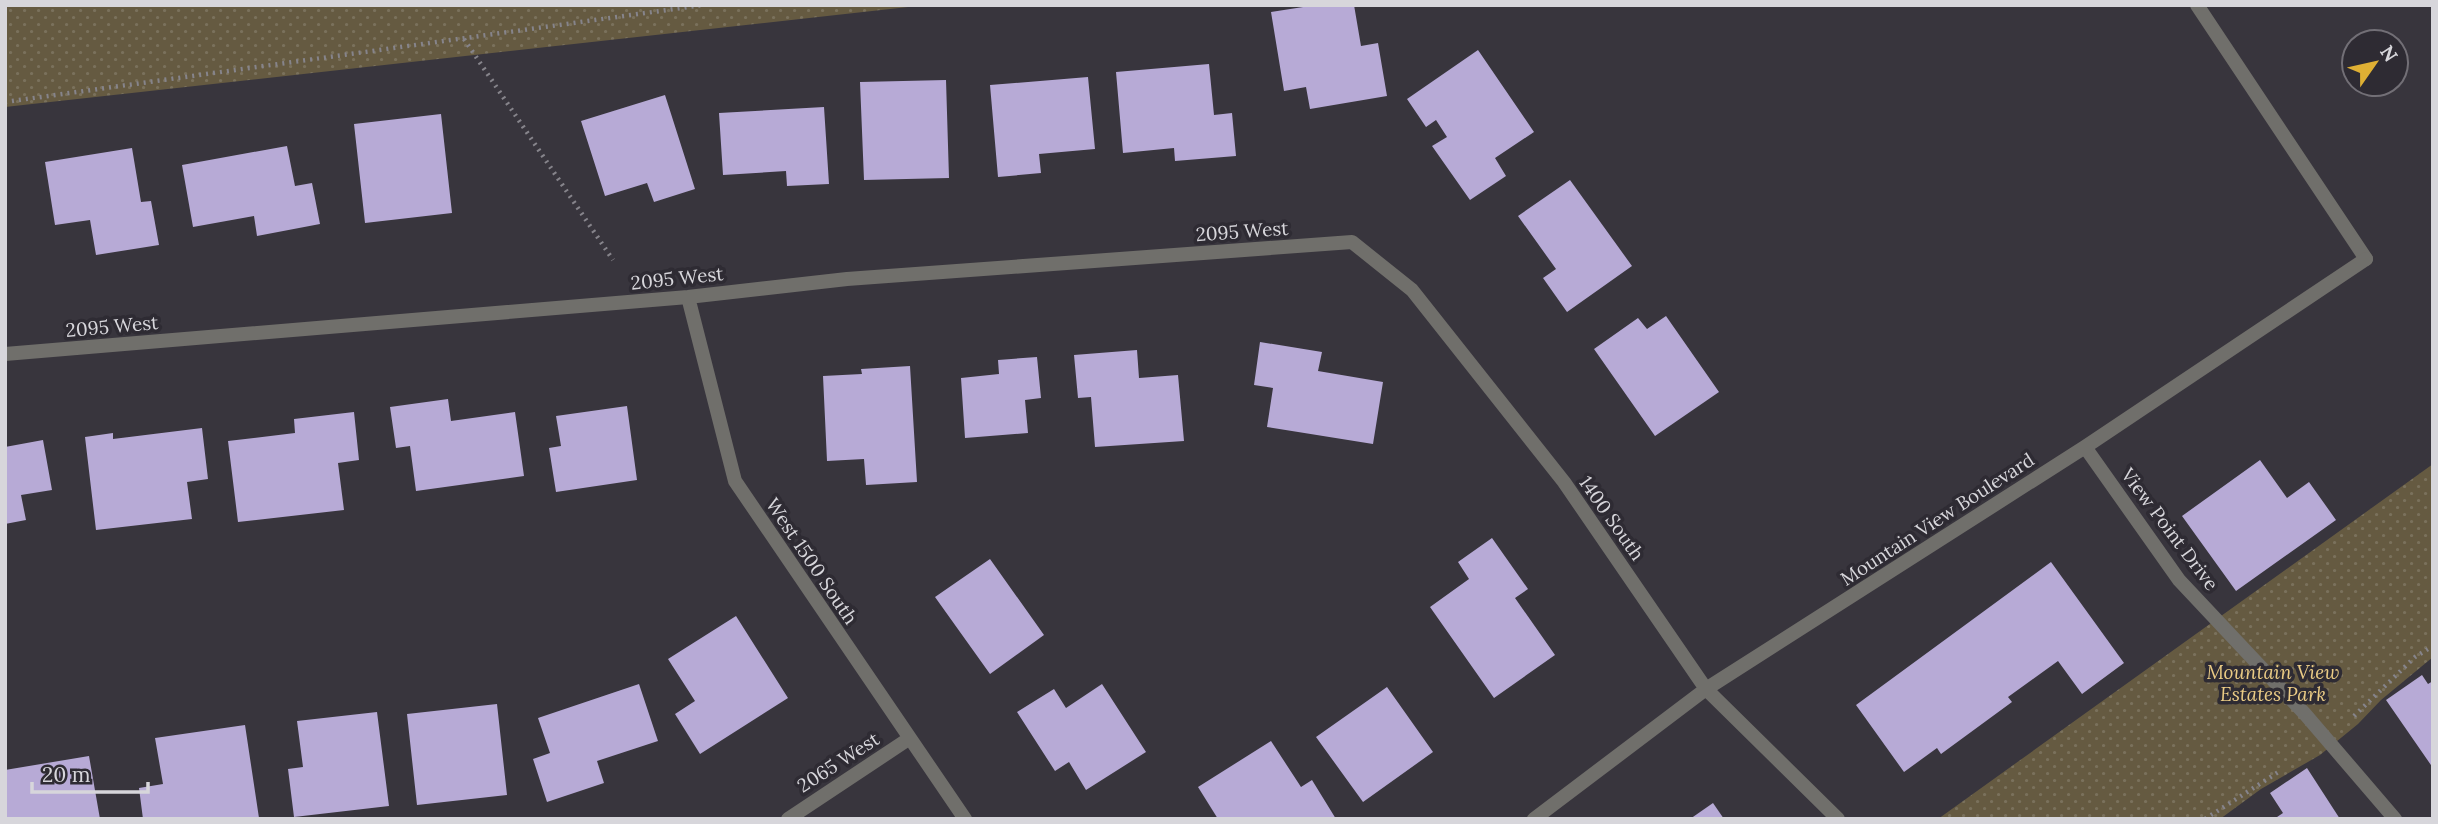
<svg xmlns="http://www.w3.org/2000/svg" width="2438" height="824" font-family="Lora,serif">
  <defs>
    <pattern id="park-dots" width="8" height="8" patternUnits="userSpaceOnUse" patternTransform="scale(1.75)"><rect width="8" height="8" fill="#655a41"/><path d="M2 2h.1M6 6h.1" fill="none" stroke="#7a715c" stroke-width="1.8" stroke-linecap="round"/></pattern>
  </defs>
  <rect width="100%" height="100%" fill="#38353d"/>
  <path fill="url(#park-dots)" d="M 5,5 L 926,5 L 5,107 Z
    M 2433,464 L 2433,657 L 2381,700 L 2358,724 L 2320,755 L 2261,789 L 2220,819 L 1938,819 Z"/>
  <path fill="#b7aad6" d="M 1316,5 L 1354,5 L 1361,46 L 1378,43 L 1387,96 L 1310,109 L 1306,87 L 1284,91 L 1271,12 Z
    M 1478,50 L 1534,132 L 1495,158 L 1506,176 L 1470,200 L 1432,146 L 1447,137 L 1436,120 L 1426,127 L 1407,99 Z
    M 1209,64 L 1214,115 L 1232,113 L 1236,156 L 1175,161 L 1174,148 L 1123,153 L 1116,72 Z
    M 1088,77 L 1095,149 L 1039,154 L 1041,173 L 998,177 L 990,85 Z
    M 946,80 L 949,178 L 864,180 L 860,82 Z
    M 665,95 L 695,189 L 654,202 L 647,183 L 605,196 L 581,121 Z
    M 824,107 L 829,184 L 787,186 L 786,171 L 723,175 L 719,113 Z
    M 441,114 L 452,213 L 365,223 L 354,124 Z
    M 287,146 L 295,186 L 312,183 L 320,224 L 257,236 L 254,216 L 193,227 L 182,165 Z
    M 132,148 L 141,202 L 151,201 L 159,245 L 96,255 L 90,220 L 55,225 L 45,162 Z
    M 1570,180 L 1632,266 L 1567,312 L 1543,278 L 1556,269 L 1518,216 Z
    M 1666,316 L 1719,392 L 1655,436 L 1594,349 L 1638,318 L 1647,329 Z
    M 1260,342 L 1322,352 L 1318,371 L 1383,382 L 1373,444 L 1267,427 L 1273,388 L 1254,385 Z
    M 1137,350 L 1139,378 L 1178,375 L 1184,441 L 1095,447 L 1091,397 L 1078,398 L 1074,355 Z
    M 1037,357 L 1041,398 L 1025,400 L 1028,433 L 965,438 L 961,378 L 999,374 L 998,360 Z
    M 910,366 L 917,482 L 866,485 L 864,459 L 827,461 L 823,376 L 862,374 L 861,369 Z
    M 448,399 L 451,421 L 515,412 L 524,476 L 416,491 L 410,446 L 396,448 L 390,407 Z
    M 627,406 L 637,480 L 556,492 L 549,448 L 561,446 L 556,416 Z
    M 354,412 L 359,460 L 338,463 L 344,510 L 238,522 L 228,441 L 295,433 L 294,419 Z
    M 202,428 L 208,479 L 187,482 L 192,519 L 96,530 L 85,437 L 113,433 L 113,439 Z
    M 43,440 L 52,490 L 21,495 L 26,520 L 5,524 L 5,447 Z
    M 2260,460 L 2287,498 L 2309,482 L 2336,520 L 2236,591 L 2182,516 Z
    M 1492,538 L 1528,589 L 1515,598 L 1555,655 L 1494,698 L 1430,607 L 1469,579 L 1458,562 Z
    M 990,559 L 1044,635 L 990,674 L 935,597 Z
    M 2051,562 L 2124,663 L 2082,694 L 2058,661 L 2008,697 L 2012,702 L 1941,754 L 1937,748 L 1904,772 L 1856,705 Z
    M 736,616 L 788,698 L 700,754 L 675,714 L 695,701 L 668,659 Z
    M 2422,675 L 2428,684 L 2433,681 L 2433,768 L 2386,700 Z
    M 639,684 L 658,741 L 597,761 L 604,783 L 547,802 L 533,759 L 550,753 L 538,718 Z
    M 1102,684 L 1146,752 L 1086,790 L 1069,762 L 1055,771 L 1017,712 L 1054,689 L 1066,708 Z
    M 1387,687 L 1433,752 L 1363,802 L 1316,737 Z
    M 497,704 L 507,795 L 417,805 L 407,714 Z
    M 377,712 L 389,806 L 294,817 L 288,769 L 303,767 L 297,721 Z
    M 245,725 L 259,818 L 143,819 L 139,788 L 163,784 L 155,738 Z
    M 1271,741 L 1301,787 L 1312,780 L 1336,819 L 1218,819 L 1198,787 Z
    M 89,756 L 100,819 L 5,819 L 5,770 Z
    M 2307,768 L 2340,819 L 2274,819 L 2283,813 L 2270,793 Z
    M 1713,803 L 1724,819 L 1690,819 Z"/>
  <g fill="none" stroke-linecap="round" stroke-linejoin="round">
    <path stroke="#86848b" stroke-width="4.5" stroke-dasharray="2 5" stroke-linecap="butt" d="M 464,39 L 613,260
      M 5,102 L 703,5
      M 2354,716 L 2415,657 L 2433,646
      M 2205,819 L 2280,771"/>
    <path stroke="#706f6b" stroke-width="14" d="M 2197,5 L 2366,259"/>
    <path stroke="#706f6b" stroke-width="14" d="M 688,297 L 735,481 L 965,819
      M 5,354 L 688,297 L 847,279 L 1352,242 L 1412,290 L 1564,482 L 1706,689 L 1838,819
      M 2085,447 L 2179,580 L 2305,714 L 2395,819
      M 788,819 L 910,738
      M 1534,819 L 1706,689 L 2085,447 L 2366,259"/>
  </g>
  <g text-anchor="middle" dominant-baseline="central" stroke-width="7" stroke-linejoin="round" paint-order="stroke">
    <g font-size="19" fill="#d7d6db" stroke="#2e2b33">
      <text transform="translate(1242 231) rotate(-4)">2095 West</text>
      <text transform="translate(677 278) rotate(-6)">2095 West</text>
      <text transform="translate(112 326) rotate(-5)">2095 West</text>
      <text transform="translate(1612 518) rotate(55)">1400 South</text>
      <text transform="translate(1937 519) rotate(-33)">Mountain View Boulevard</text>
      <text transform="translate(2170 529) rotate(53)">View Point Drive</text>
      <text transform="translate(812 561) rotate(56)">West 1500 South</text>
      <text transform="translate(838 762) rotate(-33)">2065 West</text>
    </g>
    <g font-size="19" font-style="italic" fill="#eacb85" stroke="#2e2b33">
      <text x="2273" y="672">Mountain View<tspan x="2273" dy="22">Estates Park</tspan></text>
    </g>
  </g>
  <rect width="2438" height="824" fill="none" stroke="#d7d6db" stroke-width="14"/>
  <g transform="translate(2375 63) rotate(56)"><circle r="33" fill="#2e2b33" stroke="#726f76" stroke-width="2"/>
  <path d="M0-5L12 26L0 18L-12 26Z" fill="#dfb034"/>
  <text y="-10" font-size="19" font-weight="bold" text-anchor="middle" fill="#d7d6db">N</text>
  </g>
  <path d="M32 782v10h116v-10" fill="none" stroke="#d7d6db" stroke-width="3.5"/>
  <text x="42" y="782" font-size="21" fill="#d7d6db" stroke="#2e2b33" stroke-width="5" paint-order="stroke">20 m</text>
</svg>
